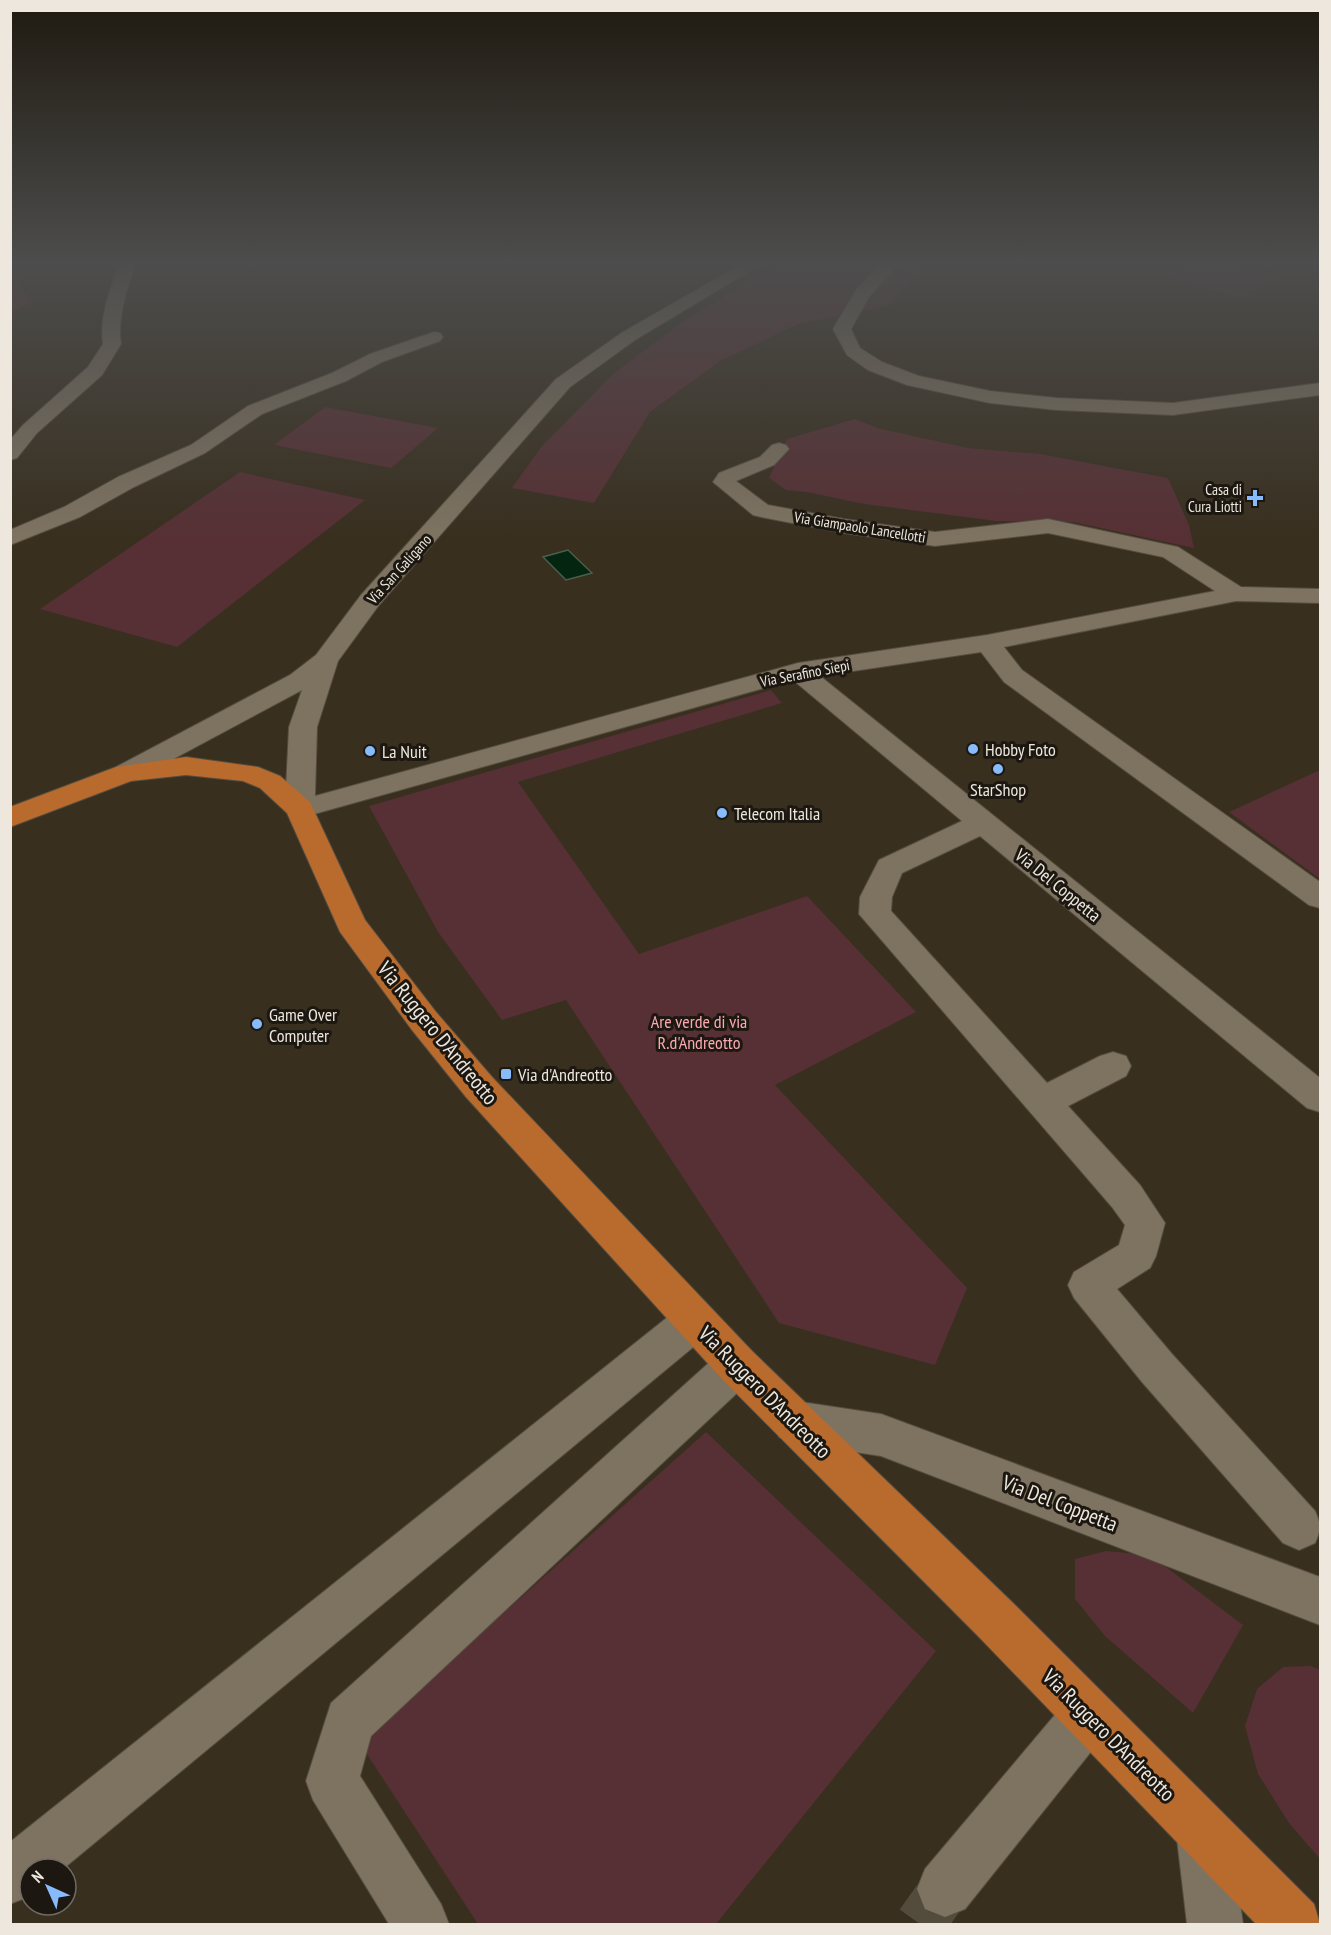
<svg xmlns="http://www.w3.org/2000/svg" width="1331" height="1935" font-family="'PT Sans Narrow',sans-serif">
  <rect width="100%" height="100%" fill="#382f1f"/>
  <path fill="#563034" d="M 778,265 L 928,265 L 887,306 L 798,324 L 720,361 L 650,412 L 594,503 L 512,488 L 542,446 L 613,374 L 684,321 Z
    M 1181,265 L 1230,265 L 1278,277 L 1243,298 L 1162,276 Z
    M 15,277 L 31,302 L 11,313 L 11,278 Z
    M 325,407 L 438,428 L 391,468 L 274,445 Z
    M 855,419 L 877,428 L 968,448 L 1040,454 L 1168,478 L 1189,525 L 1194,548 L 1073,522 L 996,521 L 864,504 L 807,492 L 786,490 L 769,478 L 787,439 Z
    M 240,472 L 365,500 L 177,647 L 40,609 Z
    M 771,690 L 782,703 L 518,782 L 639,954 L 807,896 L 916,1012 L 775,1085 L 967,1288 L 935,1365 L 779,1323 L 566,1000 L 502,1020 L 438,932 L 369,806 Z
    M 1320,770 L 1320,879 L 1229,812 Z
    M 706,1432 L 936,1651 L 716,1924 L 478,1924 L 359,1742 Z
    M 1106,1551 L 1150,1555 L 1243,1625 L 1193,1713 L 1105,1636 L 1075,1599 L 1075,1559 Z
    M 1311,1666 L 1320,1670 L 1320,1859 L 1289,1823 L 1258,1774 L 1245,1726 L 1257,1689 L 1283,1667 Z"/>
  <path fill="#04250f" stroke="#4a5f4d" stroke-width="1.5" d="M 568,550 L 592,573 L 566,580 L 543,557 Z"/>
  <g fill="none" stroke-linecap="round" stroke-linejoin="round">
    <path stroke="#534b3c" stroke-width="50" stroke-dasharray="50 25" stroke-linecap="butt" d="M 920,1924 L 945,1889"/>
    <g stroke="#554d3f" stroke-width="2">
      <path id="minor" d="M 119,265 L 135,265 C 127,290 117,317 121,344 L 102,375 L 37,433 L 17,458 L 10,460 L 10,440 L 23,425 L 88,367 L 103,344 C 99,317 110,290 119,265 Z
        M 740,265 L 760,265 L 635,340 L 570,387 L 379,605 L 338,661 L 317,727 L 315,796 L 798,663 L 987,635 L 1215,591 L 1163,557 L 1048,533 L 935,546 L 844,533 L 761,517 L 753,515 L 713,482 L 719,473 L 760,457 L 772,445 L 779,443 L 786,445 L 789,449 L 774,465 L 736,481 L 768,505 L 844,519 L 935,532 L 1048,519 L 1178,547 L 1241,587 L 1320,589 L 1320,603 L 1236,601 L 1004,647 L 1022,670 L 1320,882 L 1320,908 L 1309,905 L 1004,682 L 981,652 L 820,676 L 1320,1078 L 1320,1112 L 1307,1108 L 980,836 L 902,873 L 892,897 L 891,911 L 1047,1083 L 1100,1056 L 1113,1052 L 1126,1056 L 1131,1066 L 1126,1076 L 1068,1106 L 1140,1185 L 1165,1223 L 1156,1256 L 1150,1268 L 1117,1289 L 1172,1354 L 1315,1511 C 1321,1524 1321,1530 1315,1543 L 1299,1550 L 1283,1543 L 1142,1382 L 1074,1298 L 1068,1285 L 1074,1272 L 1119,1245 L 1125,1225 L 1112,1207 L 859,914 L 860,897 L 879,860 L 962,821 L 793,680 L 300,818 L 290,816 L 285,809 L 289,727 L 302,690 L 136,779 L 126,782 L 116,779 L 112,773 L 116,767 L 290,675 L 316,655 L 361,595 L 556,379 L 623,332 Z
        M 880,265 L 898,265 L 869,297 L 851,329 L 860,348 L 882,362 L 919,376 L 990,391 L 1057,398 L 1173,403 L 1320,383 L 1320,395 L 1173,415 L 1057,410 L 990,403 L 907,385 L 868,370 L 847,355 L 833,329 L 856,290 Z
        M 434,332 L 440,333 L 443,337 L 440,341 L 382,362 L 346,381 L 262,414 L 205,453 L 134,487 L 80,517 L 10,545 L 10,530 L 64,507 L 118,477 L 191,445 L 248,406 L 332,373 L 370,354 Z
        M 694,1302 L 709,1308 L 715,1321 L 709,1334 L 63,1869 L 30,1869 L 30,1896 L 10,1904 L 10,1842 L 679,1308 Z
        M 737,1345 L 752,1351 L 758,1365 L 752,1379 L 371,1736 L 360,1776 L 441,1904 L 449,1924 L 389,1924 L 313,1800 L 306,1781 L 331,1703 L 722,1351 Z
        M 795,1401 L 881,1414 L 1320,1577 L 1320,1625 L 881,1456 L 795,1443 L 779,1437 L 773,1422 L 779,1407 Z
        M 1088,1690 L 1106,1697 L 1113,1715 L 1106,1733 L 965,1909 L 945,1917 L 925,1909 L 917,1889 L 925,1869 L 1070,1697 Z
        M 1203,1804 L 1222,1812 L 1230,1831 L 1243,1924 L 1187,1924 L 1176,1831 L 1184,1812 Z"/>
    </g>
    <g stroke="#554d3f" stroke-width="2">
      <path id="major" d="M 186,757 L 258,767 L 280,776 L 310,802 L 365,920 L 436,1012 L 492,1077 L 752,1351 L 1013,1603 L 1314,1904 L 1320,1924 L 1256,1924 L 979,1637 L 722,1379 L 466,1097 L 412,1030 L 340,932 L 287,813 L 260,788 L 243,781 L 186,775 L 131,781 L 10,827 L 10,807 L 116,767 Z"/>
    </g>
    <use href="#minor" fill="#7e7361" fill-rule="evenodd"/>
    <use href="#major" fill="#b96a2d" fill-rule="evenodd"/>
  </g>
  <linearGradient id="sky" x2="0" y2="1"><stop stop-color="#1f1a11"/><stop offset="0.49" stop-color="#4d4d4d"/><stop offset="1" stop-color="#4d4d4d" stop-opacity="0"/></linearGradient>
  <rect width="1331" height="536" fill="url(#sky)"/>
  <g fill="#88bbfc" stroke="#1c1811" stroke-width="2">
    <path d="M1252 489h6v6h6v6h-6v6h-6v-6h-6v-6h6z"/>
    <circle cx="973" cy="749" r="6"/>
    <circle cx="370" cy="751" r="6"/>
    <circle cx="998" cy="769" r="6"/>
    <circle cx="722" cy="813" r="6"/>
    <circle cx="257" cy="1024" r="6"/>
    <rect x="500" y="1068" width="12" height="12" rx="3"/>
  </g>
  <g text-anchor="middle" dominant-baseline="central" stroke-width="6" stroke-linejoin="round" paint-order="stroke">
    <g font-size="15" fill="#ede7dd" stroke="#1c1811" text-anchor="end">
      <text x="1242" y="489">Casa di<tspan x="1242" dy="17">Cura Liotti</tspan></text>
    </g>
    <g font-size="15" fill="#ede7dd" stroke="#1c1811">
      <text transform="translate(860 527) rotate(9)">Via Giampaolo Lancellotti</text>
      <text transform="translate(399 569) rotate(-48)">Via San Galigano</text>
      <text transform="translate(805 673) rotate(-11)">Via Serafino Siepi</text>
    </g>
    <g font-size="18" fill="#ede7dd" stroke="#1c1811" text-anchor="start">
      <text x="985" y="749">Hobby Foto</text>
      <text x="382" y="751">La Nuit</text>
      <text x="998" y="789" text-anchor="middle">StarShop</text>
      <text x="734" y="813">Telecom Italia</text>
      <text x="269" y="1014">Game Over<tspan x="269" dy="21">Computer</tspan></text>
      <text x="518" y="1074">Via d'Andreotto</text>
    </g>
    <g font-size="18" fill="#ede7dd" stroke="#1c1811">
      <text transform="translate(1058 885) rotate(39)">Via Del Coppetta</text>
    </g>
    <g font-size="18" fill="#fda9b2" stroke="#1c1811">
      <text x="699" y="1021">Are verde di via<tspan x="699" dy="21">R.d'Andreotto</tspan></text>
    </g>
    <g font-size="21" fill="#ede7dd" stroke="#1c1811">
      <text transform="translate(438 1033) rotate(51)">Via Ruggero D'Andreotto</text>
      <text transform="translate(765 1392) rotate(45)">Via Ruggero D'Andreotto</text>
      <text transform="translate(1060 1503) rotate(21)">Via Del Coppetta</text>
      <text transform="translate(1109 1735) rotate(45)">Via Ruggero D'Andreotto</text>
    </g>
  </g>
  <rect width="1331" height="1935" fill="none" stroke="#ede7dd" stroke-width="24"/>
  <g transform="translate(48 1887) rotate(315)"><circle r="28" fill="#1c1811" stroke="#706b63" stroke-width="1.5"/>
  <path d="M0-4.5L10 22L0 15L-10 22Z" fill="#88bbfc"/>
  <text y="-9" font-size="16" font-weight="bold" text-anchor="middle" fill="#ede7dd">N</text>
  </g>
</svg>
